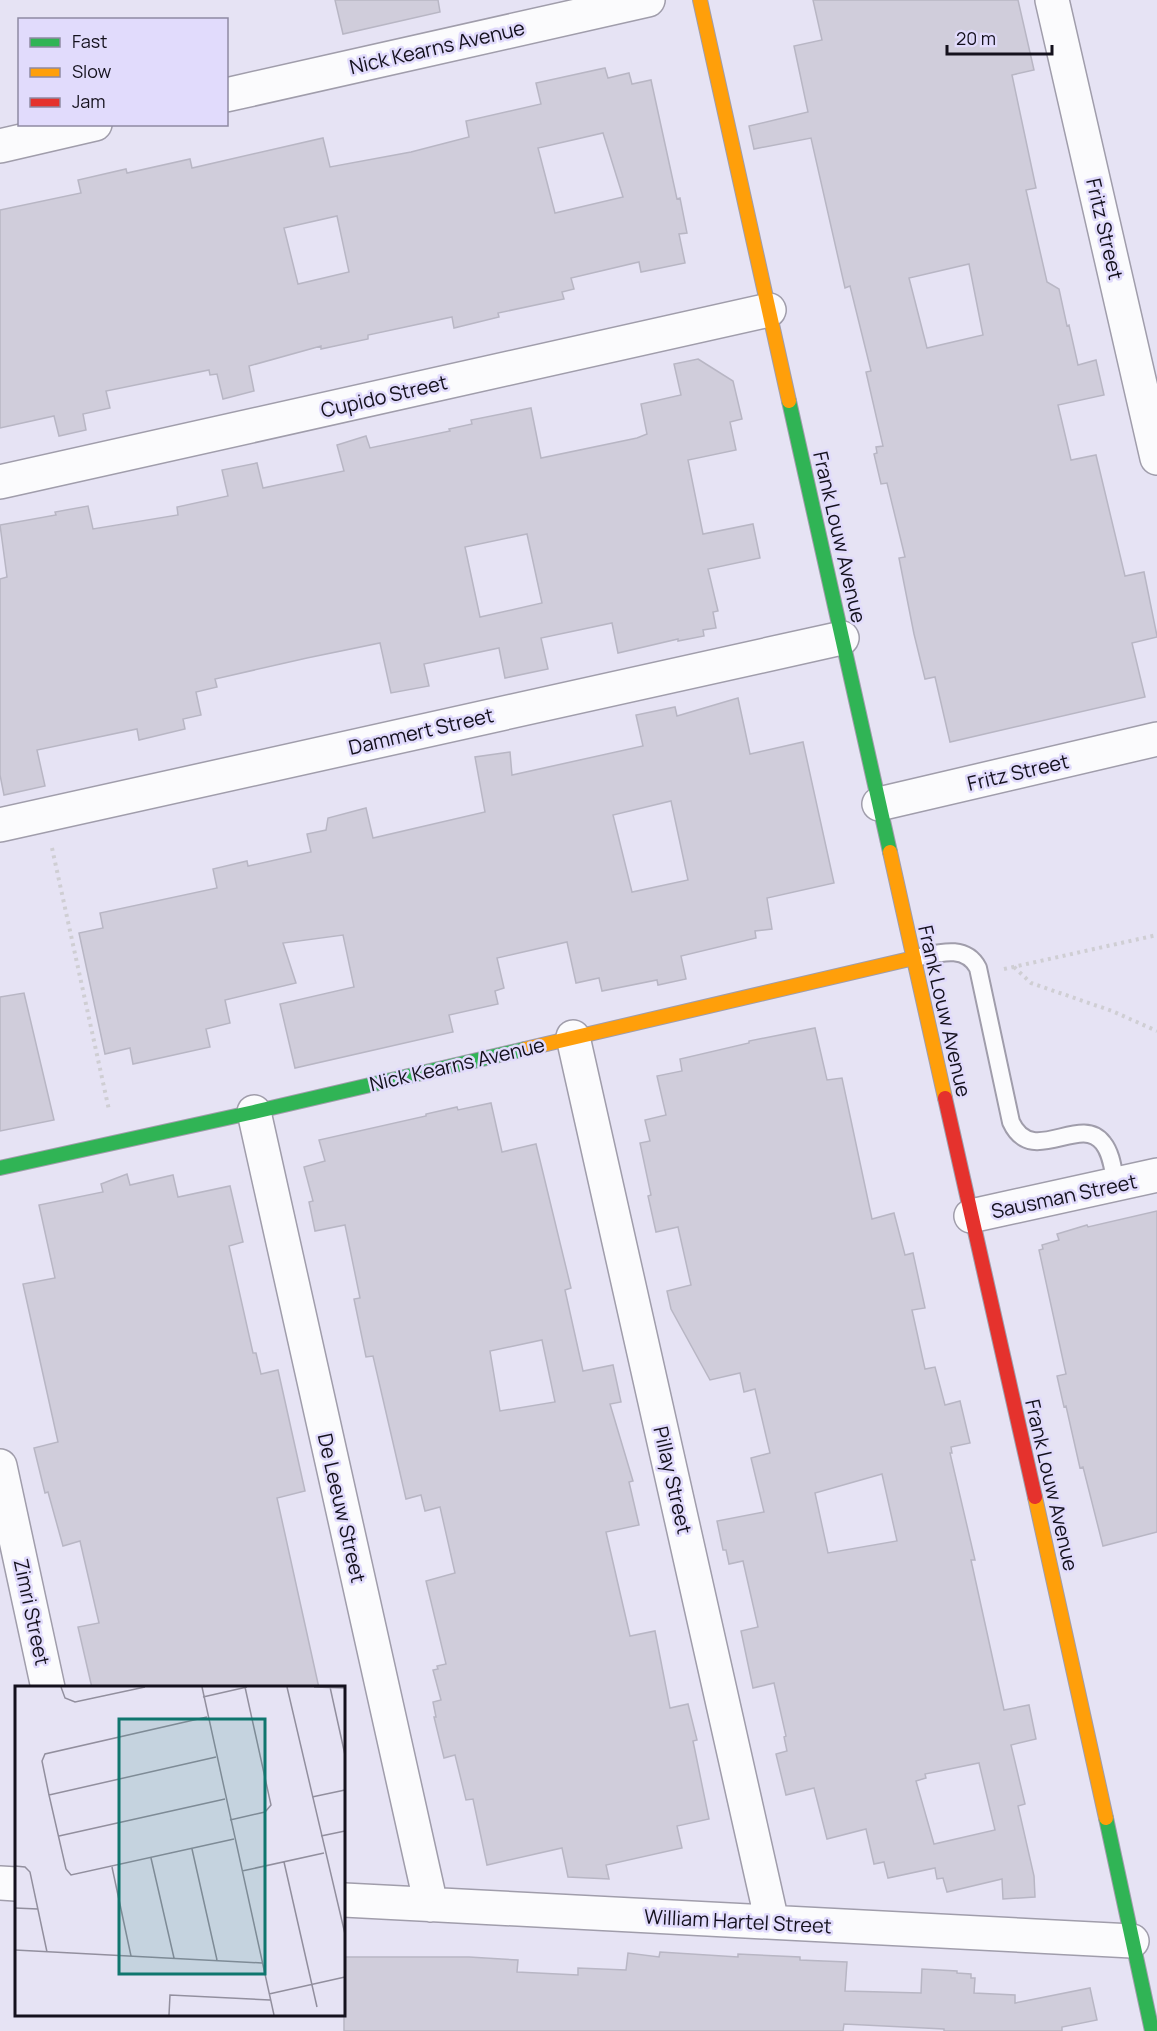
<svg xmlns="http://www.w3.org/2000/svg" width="1157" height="2031" font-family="Manrope,sans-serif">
  <rect width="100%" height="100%" fill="#e6e3f4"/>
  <path fill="#d0cddb" stroke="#b8b6c4" stroke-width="1.5" fill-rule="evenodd" d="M 335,0 L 438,0 L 440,12 L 343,34 Z
    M 813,0 L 1018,0 L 1034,70 L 1012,75 L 1036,188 L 1026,190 L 1047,282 L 1059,289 L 1067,326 L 1069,325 L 1078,365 L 1096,360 L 1104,395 L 1058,405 L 1071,460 L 1096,455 L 1125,576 L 1144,572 L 1157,636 L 1157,637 L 1132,643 L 1145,697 L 950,742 L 935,677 L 925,679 L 914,634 L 899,558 L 905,557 L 887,483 L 881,484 L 874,454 L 877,453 L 876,447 L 883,446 L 866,372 L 871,371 L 850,286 L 845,288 L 811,138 L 754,149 L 749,126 L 808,112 L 794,46 L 822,40 ZM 969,264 L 983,335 L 927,348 L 909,278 Z
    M 605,68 L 608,78 L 629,73 L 632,84 L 651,80 L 677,199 L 680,198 L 687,233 L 679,234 L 685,263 L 641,272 L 639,262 L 571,278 L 574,289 L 562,292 L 564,299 L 498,313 L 499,317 L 454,328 L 452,317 L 368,335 L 368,339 L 321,349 L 321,346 L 249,366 L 254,391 L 223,399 L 217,374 L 210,375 L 209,370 L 106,391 L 110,408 L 83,414 L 86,430 L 59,436 L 54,416 L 0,428 L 0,210 L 81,193 L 78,180 L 126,169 L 127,173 L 190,159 L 192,168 L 323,138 L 330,167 L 411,152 L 469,137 L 466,121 L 541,104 L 536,83 ZM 603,133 L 623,197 L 555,213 L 538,148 ZM 337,216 L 349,272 L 298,284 L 284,228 Z
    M 698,359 L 733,381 L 742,419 L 730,422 L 736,450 L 688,460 L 703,534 L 753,524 L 760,558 L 708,569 L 718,611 L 713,612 L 716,628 L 703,630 L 704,636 L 678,641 L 678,639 L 618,653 L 612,623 L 541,638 L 548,669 L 505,678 L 499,648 L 424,664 L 429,686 L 391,693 L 380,643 L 307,658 L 215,679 L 217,687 L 196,692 L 201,715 L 183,719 L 185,729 L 139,740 L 137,729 L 37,750 L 45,786 L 4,795 L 0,775 L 0,579 L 7,577 L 0,525 L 56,515 L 55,512 L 88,506 L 93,529 L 178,515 L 177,507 L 228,496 L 222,470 L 257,463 L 263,488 L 344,471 L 337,445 L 366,436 L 370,448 L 450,431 L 449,429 L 472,424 L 471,420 L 531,408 L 541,458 L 637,438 L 647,434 L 641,404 L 681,395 L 674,364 ZM 527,534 L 542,603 L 480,617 L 465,547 Z
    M 738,698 L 750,754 L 803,742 L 834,883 L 767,898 L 772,929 L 755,931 L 756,938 L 681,956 L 686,979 L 658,985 L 657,980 L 602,991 L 599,978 L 576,983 L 567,942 L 497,958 L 504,988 L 495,991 L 498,1004 L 449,1015 L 453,1032 L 295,1068 L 280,1004 L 354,987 L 343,935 L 283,943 L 296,983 L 225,1000 L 230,1023 L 206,1029 L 210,1047 L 133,1064 L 130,1048 L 105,1054 L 79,933 L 103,928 L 100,913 L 217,888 L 213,869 L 247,861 L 248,866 L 311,852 L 307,834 L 326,830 L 328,818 L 366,808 L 373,838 L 485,812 L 475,757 L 510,752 L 512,775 L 643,746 L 636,715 L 675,707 L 677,716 ZM 671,801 L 688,880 L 632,892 L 613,815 Z
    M 24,993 L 54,1120 L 0,1131 L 0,997 Z
    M 815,1028 L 827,1080 L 842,1078 L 872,1219 L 894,1213 L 905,1255 L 913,1253 L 925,1308 L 912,1310 L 925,1369 L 935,1367 L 945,1405 L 960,1401 L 970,1443 L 951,1447 L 952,1453 L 950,1453 L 975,1560 L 971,1560 L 1004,1710 L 1029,1705 L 1036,1739 L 1011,1745 L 1025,1804 L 1018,1806 L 1034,1876 L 1035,1897 L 1003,1899 L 1002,1879 L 947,1892 L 943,1878 L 937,1879 L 935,1868 L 888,1878 L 884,1862 L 874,1864 L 866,1829 L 827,1839 L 814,1788 L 786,1795 L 776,1754 L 787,1751 L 784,1737 L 786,1736 L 774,1683 L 753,1688 L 741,1631 L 758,1627 L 743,1561 L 729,1564 L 726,1550 L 723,1550 L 717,1521 L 764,1512 L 751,1458 L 770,1453 L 755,1389 L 744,1392 L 740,1373 L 710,1380 L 671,1309 L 667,1291 L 691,1285 L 678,1227 L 656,1232 L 648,1196 L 651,1195 L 640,1143 L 650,1141 L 645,1120 L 666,1115 L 657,1076 L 682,1071 L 680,1059 L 749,1043 L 749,1041 ZM 882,1474 L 897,1541 L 828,1553 L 815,1493 ZM 979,1763 L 995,1830 L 934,1844 L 916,1781 L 926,1778 L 925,1774 Z
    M 491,1103 L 502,1152 L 536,1144 L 571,1288 L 565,1290 L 583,1371 L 613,1365 L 621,1402 L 610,1404 L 633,1481 L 629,1482 L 639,1525 L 606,1532 L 630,1636 L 655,1631 L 670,1708 L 688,1704 L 697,1740 L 693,1741 L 709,1819 L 677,1826 L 682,1848 L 606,1865 L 609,1879 L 568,1877 L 562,1848 L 487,1865 L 473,1799 L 466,1800 L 455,1755 L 444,1758 L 434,1717 L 436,1717 L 433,1702 L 441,1700 L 433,1670 L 438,1669 L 437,1666 L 446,1664 L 426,1581 L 455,1573 L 440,1507 L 425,1511 L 421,1495 L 406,1499 L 373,1356 L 366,1357 L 354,1299 L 360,1298 L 345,1225 L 315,1231 L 309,1202 L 313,1201 L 304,1167 L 325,1161 L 319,1140 L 426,1116 L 426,1114 L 457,1107 L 458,1110 ZM 542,1340 L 555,1402 L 500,1411 L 490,1351 Z
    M 127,1174 L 130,1185 L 173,1175 L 178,1197 L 230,1186 L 243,1242 L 229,1246 L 253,1353 L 256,1353 L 261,1374 L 278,1370 L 305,1491 L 277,1498 L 319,1688 L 92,1688 L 78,1627 L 99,1623 L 80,1541 L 63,1546 L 48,1492 L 45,1493 L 34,1448 L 58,1442 L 23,1284 L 55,1278 L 39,1205 L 103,1192 L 101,1184 Z
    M 1157,1211 L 1157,1532 L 1103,1546 L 1083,1467 L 1080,1468 L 1066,1406 L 1064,1407 L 1057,1376 L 1066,1374 L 1039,1250 L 1043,1249 L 1042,1245 L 1059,1240 L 1057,1234 L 1087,1225 L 1088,1227 Z
    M 660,1952 L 738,1957 L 738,1954 L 800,1957 L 800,1960 L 847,1962 L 845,1991 L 921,1993 L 922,1969 L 957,1971 L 957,1973 L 971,1974 L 971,1978 L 975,1978 L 974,1993 L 1015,1995 L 1015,2003 L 1090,1988 L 1097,2020 L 1062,2027 L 1062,2031 L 944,2031 L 944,2029 L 844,2024 L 843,2031 L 344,2031 L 344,1957 L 469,1957 L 518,1960 L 517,1972 L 578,1975 L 578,1968 L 626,1970 L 628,1953 L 659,1957 Z"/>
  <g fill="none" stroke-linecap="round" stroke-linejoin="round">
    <g stroke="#a09dab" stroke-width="20">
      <path id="lane" d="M 914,958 C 936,954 965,943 978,968 L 1011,1122 C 1032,1168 1080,1113 1103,1143 C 1112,1154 1113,1171 1116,1184"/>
    </g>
    <g stroke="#a09dab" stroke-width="36">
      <path id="street" d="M 1052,0 L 1157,458
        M 226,95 L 648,0
        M 0,146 L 95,124
        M 0,482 L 769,310
        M 879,804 L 1157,739
        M 0,825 L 842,638
        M 573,1037 L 772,1922
        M 254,1112 L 431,1905
        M 971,1216 L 1157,1175
        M 0,1466 L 48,1688
        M 0,1883 L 16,1884
        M 344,1900 L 1132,1941"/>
    </g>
    <g stroke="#a09dab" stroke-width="16">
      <path id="fast" d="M 789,401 L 890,852
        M 0,1168 L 254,1112 L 525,1049
        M 1106,1818 L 1152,2031"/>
    </g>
    <g stroke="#a09dab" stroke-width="16">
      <path id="slow" d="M 700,0 L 789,401
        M 890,852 L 945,1098
        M 525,1049 L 914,958
        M 1035,1497 L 1106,1818"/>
    </g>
    <g stroke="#a09dab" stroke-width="16">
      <path id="jam" d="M 945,1098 L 1035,1497"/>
    </g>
    <path stroke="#cfced3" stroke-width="4" stroke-dasharray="3 4.5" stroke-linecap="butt" d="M 52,848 L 109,1110
      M 1014,967 L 1031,983 L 1112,1011 L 1157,1031
      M 1004,969 L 1157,935"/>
    <use href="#lane" stroke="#fbfbfd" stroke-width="16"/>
    <use href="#street" stroke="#fbfbfd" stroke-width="33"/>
    <use href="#fast" stroke="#30b455" stroke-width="14"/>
    <use href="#slow" stroke="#ff9f0a" stroke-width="14"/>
    <use href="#jam" stroke="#e5322d" stroke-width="14"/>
  </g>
  <g text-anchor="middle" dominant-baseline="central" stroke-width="5" stroke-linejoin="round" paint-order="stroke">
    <g font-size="20" fill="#14111d" stroke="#e1dbfc">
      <text transform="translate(437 47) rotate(-13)">Nick Kearns Avenue</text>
      <text transform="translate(1105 229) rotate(77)">Fritz Street</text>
      <text transform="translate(384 396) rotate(-13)">Cupido Street</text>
      <text transform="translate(840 537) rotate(77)">Frank Louw Avenue</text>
      <text transform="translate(421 731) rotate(-13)">Dammert Street</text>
      <text transform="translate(1018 772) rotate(-13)">Fritz Street</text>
      <text transform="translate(945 1011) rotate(77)">Frank Louw Avenue</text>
      <text transform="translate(457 1064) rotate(-13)">Nick Kearns Avenue</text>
      <text transform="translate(1064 1196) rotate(-12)">Sausman Street</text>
      <text transform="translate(673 1480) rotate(77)">Pillay Street</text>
      <text transform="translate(1052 1485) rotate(77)">Frank Louw Avenue</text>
      <text transform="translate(342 1508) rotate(77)">De Leeuw Street</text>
      <text transform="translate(32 1612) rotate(78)">Zimri Street</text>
      <text transform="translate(738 1921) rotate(3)">William Hartel Street</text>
    </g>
  </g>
  <g transform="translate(15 1686)">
    <rect width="330" height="330" fill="#e6e3f4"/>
    <path fill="none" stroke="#928f9e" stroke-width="1.5" d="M 46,1 L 50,12 L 60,16 L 130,1M 187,1 L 259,329M 272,1 L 330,248M 299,1 L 330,2M 315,1 L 330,69M 188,11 L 232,1M 192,31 L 30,68 L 27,75 L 34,109 L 51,183 L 56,189 L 219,153M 34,109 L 201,71M 297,111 L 330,104M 215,134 L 250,126 L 256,119 L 230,1M 44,150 L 210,113M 306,150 L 330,145M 177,163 L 202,274M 136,172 L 159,272M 269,176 L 302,321M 0,180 L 10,181 L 15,186 L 32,266M 97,181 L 116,270M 227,185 L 309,167M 0,222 L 23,223M 0,264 L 247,277M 254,308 L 330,291M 154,329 L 155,309 L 255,314"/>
    <path fill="#0f766e" fill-opacity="0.15" stroke="#0f766e" stroke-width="3" d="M 104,33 L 250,33 L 250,288 L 104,288 Z"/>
    <rect width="330" height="330" fill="none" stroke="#14111d" stroke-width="3"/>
  </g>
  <rect x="18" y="18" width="210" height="108" fill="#e1dbfc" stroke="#8f8aa3" stroke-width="1.5"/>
  <rect x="30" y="38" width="30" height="9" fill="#30b455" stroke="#8f8aa3" stroke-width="1.5"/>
  <text x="72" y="48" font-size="18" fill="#14111d">Fast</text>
  <rect x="30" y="68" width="30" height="9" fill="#ff9f0a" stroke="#8f8aa3" stroke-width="1.5"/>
  <text x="72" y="78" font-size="18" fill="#14111d">Slow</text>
  <rect x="30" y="98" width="30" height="9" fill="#e5322d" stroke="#8f8aa3" stroke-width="1.5"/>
  <text x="72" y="108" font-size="18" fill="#14111d">Jam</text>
  <path d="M947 45v9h105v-9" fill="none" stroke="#14111d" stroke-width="3"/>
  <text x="956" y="45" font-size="18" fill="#14111d" stroke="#e1dbfc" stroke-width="4.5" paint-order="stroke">20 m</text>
</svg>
